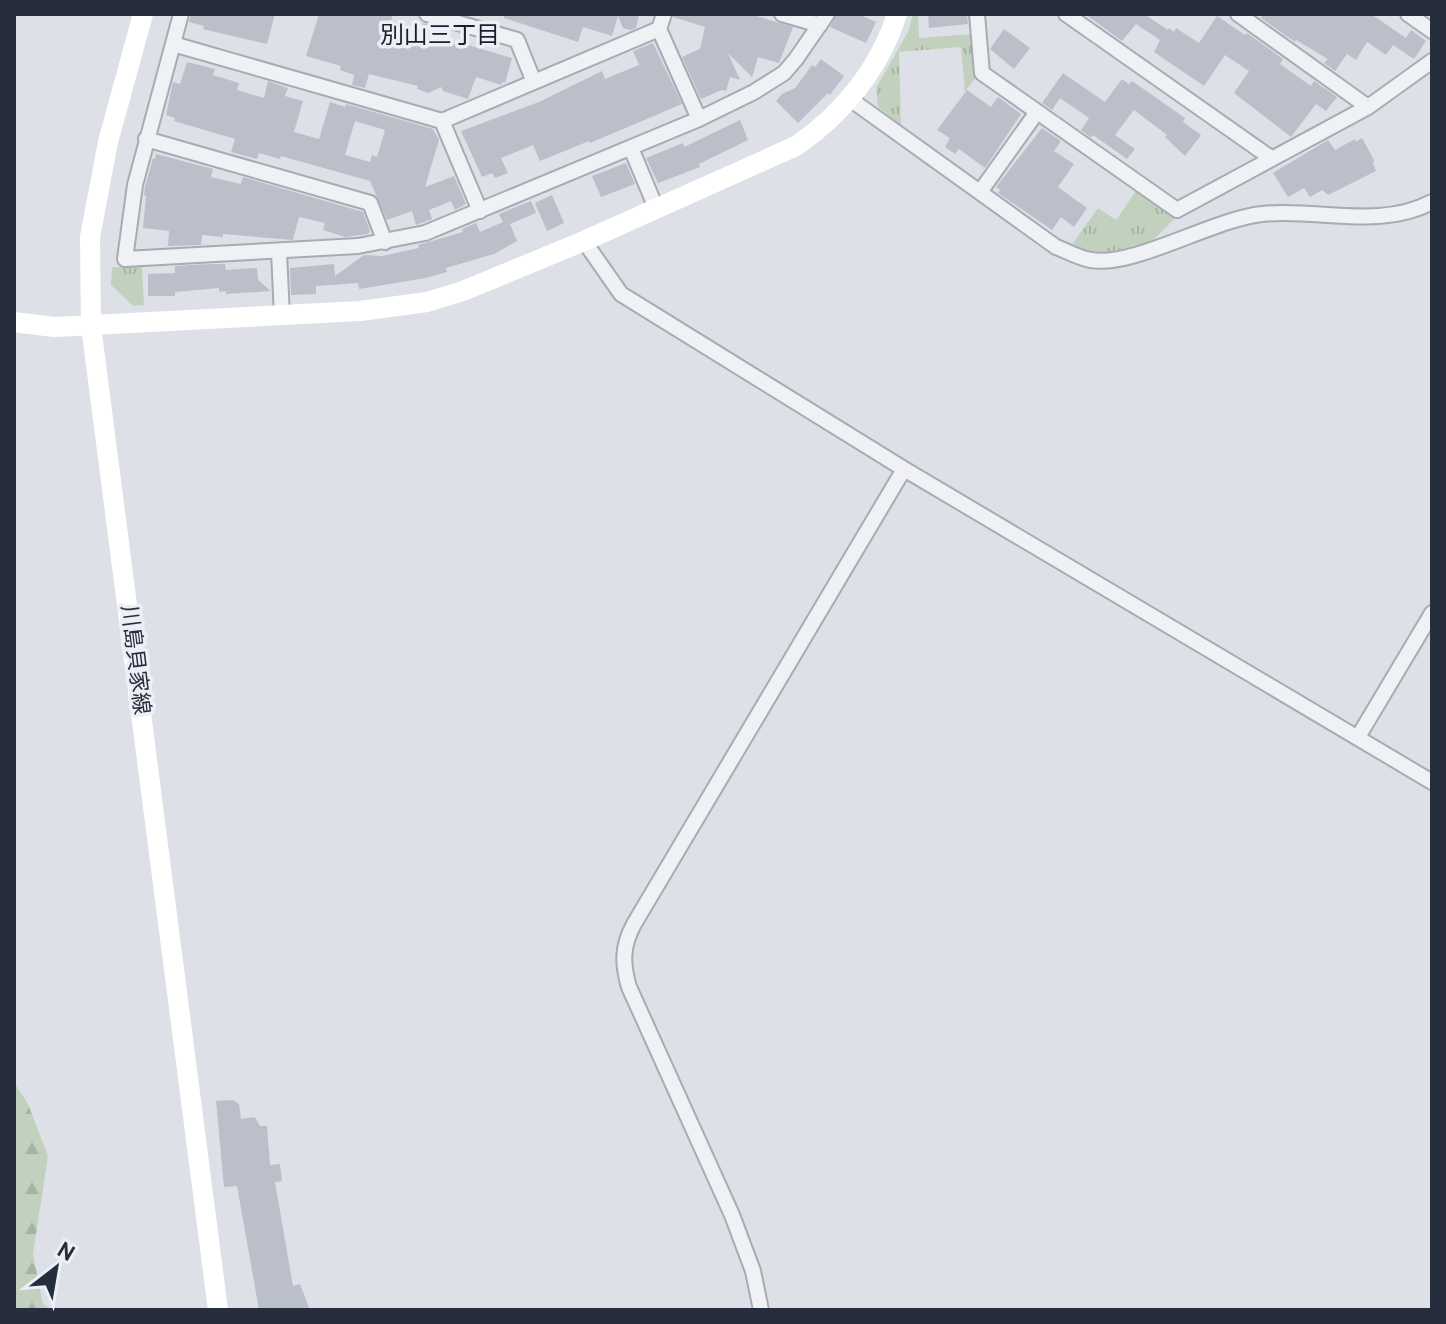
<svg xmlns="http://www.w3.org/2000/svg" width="1446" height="1324" font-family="Overpass,'Noto Sans JP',sans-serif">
  <defs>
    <pattern id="grass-tufts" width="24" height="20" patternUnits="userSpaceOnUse" patternTransform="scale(2)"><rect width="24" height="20" fill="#c2d1be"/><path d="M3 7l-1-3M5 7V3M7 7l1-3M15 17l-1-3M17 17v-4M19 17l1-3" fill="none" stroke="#a7b4a4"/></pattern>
    <pattern id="forest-firs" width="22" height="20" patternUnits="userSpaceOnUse" patternTransform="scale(2)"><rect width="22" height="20" fill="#c2d1be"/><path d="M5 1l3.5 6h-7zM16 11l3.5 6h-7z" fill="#a7b4a4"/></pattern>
  </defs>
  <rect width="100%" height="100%" fill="#dde1e7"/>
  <path fill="url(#grass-tufts)" d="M 913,14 L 918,14 L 919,38 L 971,34 L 976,78 L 965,91 L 961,47 L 899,52 L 901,125 L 878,107 L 876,88 L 908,32 Z
    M 1136,191 L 1175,218 L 1150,243 L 1117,253 L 1089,253 L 1073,243 L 1098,208 L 1116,220 Z
    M 112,267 L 142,267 L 144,305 L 133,306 L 111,285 Z"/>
  <path fill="url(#forest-firs)" d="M 14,1082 L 28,1104 L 48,1156 L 33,1254 L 43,1304 L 52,1310 L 14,1310 Z"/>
  <path fill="#babfca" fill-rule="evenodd" d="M 191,14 L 275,14 L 267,44 L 203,29 L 204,26 L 189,22 Z
    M 319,14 L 393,14 L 391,20 L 422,30 L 423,23 L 443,29 L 441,37 L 512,58 L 505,83 L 502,82 L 501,85 L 476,77 L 468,99 L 443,91 L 441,87 L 428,93 L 417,89 L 418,86 L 369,74 L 365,88 L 352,85 L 354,75 L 340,70 L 341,66 L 306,56 Z
    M 504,14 L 639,14 L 636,28 L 631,30 L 623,28 L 618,16 L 612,36 L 583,27 L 578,42 L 504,18 Z
    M 674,14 L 750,14 L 793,27 L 779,63 L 758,57 L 752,77 L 728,53 L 740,80 L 730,77 L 726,91 L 722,90 L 701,99 L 682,57 L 700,49 L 705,27 L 673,17 Z
    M 837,14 L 858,14 L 876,22 L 866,43 L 830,27 Z
    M 928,14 L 967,14 L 968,24 L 929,28 Z
    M 1085,14 L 1144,14 L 1168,30 L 1169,28 L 1174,32 L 1176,28 L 1199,43 L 1217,16 L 1245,35 L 1247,33 L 1283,59 L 1280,64 L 1311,86 L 1314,81 L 1337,97 L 1326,111 L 1316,104 L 1291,137 L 1234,93 L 1249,71 L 1225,55 L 1204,86 L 1154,52 L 1160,40 L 1136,24 L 1122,41 Z
    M 1263,14 L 1371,14 L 1406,38 L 1411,30 L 1426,41 L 1414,59 L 1393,45 L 1386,55 L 1367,42 L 1356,60 L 1347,54 L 1335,71 L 1324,63 L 1328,59 L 1296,40 L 1295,42 L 1261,18 Z
    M 1004,29 L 1030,48 L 1014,69 L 990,49 Z
    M 653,43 L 682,104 L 590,143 L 589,141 L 540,161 L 533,145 L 501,158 L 508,173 L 495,178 L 492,173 L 482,177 L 461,131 L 539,102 L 602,71 L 605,79 L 639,65 L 633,51 Z
    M 821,59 L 844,76 L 830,95 L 828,93 L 798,123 L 776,101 L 782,94 L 795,88 L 812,65 L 815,67 Z
    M 187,62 L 215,69 L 213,75 L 239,83 L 237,90 L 264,98 L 268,81 L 285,87 L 288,88 L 285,96 L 303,101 L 294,132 L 319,139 L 330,102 L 345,107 L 346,104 L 433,129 L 439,140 L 425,187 L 454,176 L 466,204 L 455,210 L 451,201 L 429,210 L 432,219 L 416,225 L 412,211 L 387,220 L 370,181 L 281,156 L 280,159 L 259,153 L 257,159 L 231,152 L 235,139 L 174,121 L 175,118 L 166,115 L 173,82 L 180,84 ZM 355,121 L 385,130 L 377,157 L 372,155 L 370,162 L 345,155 Z
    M 1063,73 L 1105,102 L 1122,79 L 1129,84 L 1132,81 L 1185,118 L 1183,122 L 1201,135 L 1185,156 L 1165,137 L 1167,135 L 1134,110 L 1115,135 L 1135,149 L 1127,159 L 1093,135 L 1091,138 L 1081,130 L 1089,118 L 1060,98 L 1052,110 L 1042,103 Z
    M 967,90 L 991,107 L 998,97 L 1021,114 L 985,168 L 959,149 L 955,154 L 945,147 L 950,138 L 937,130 Z
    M 740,120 L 748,140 L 699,164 L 700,167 L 658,183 L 646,158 L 683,143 L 684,147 Z
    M 1042,128 L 1061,141 L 1054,151 L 1074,164 L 1058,187 L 1087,208 L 1074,227 L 1061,217 L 1052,230 L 998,193 L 1000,190 L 996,187 Z
    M 1362,138 L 1374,160 L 1373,164 L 1376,171 L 1328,195 L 1322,190 L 1310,197 L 1304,188 L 1288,197 L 1273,173 L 1328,140 L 1335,150 L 1355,139 L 1356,142 Z
    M 156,154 L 213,169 L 211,177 L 241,184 L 243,177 L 363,212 L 370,231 L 368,234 L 345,237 L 323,230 L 325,223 L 299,217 L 293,240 L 223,234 L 223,237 L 202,235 L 201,245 L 168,246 L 169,231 L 143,228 L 146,196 L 144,195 L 145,187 L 153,158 L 155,159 Z
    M 626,163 L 635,184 L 601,197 L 592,176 Z
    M 552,195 L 564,223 L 547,231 L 535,203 Z
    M 531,201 L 536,213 L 510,224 L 517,241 L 494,254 L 446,268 L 447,272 L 426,278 L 359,289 L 358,283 L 316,286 L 316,294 L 291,295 L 290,268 L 334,264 L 335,276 L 364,255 L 382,256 L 419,248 L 418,245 L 463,232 L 462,229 L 476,223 L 480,232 L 503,222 L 499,214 Z
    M 209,264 L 225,264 L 226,270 L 257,268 L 258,280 L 271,291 L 226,294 L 226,291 L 219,292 L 219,288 L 175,292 L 175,296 L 148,296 L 148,274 L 175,273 L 175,266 Z
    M 233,1100 L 239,1104 L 241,1119 L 255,1117 L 260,1126 L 267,1126 L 270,1165 L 280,1164 L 282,1181 L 275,1182 L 293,1286 L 300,1284 L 310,1310 L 259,1310 L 237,1186 L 224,1187 L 216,1101 Z"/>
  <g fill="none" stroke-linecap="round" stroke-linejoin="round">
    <g stroke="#a6abb4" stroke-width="18">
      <path id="street" d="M 181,14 L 135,185 L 125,259 L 358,246 L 425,233 L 699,119 L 754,92 L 784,73 L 796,59 L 827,14
        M 427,14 L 517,40 L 534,82
        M 664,14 L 659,29 L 699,119
        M 782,14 L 820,25
        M 977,14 L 982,73 L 1177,210 L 1368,107 L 1432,61
        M 1066,14 L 1271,158
        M 1238,14 L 1368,107
        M 1408,14 L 1432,31
        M 173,44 L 442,121 L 659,29
        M 850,99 L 1056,247 C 1067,251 1079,258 1091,260 C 1133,268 1213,219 1262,214 C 1318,208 1379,230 1432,202
        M 442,121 L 480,211
        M 146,139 L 370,203 L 385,242
        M 631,148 L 656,208
        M 980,192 L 1037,112
        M 584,241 L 621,294 L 904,469 L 1432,782
        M 279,252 L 282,316
        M 1358,737 L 1432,613
        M 761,1310 L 753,1271 L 732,1215 L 629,987 C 622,963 622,946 634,924 L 904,469"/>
    </g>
    <use href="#street" stroke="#f0f1f5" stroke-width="14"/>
    <path stroke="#fff" stroke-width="20" d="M 143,14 L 108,142 L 90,237 L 91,326 L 218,1310
      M 14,322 L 54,327 L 360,311 L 427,302 L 463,291 L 584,241 L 796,146 C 842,115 880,68 897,14"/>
  </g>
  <g text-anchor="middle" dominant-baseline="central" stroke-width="7" stroke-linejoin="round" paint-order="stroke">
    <g font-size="22" fill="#262e3e" stroke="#eceff5">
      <text transform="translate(134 660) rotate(83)">川島貝家線</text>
    </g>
    <g font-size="24" fill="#191f2e" stroke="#eceff5">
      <text x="440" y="37">別山三丁目</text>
    </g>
  </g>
  <rect width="1446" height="1324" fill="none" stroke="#262e3e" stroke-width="32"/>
  <g transform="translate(56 1268) rotate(31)" stroke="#eceff5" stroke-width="6" paint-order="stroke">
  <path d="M0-6L14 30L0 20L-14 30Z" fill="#262e3e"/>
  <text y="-12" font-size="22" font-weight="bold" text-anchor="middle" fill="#262e3e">N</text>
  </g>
</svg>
